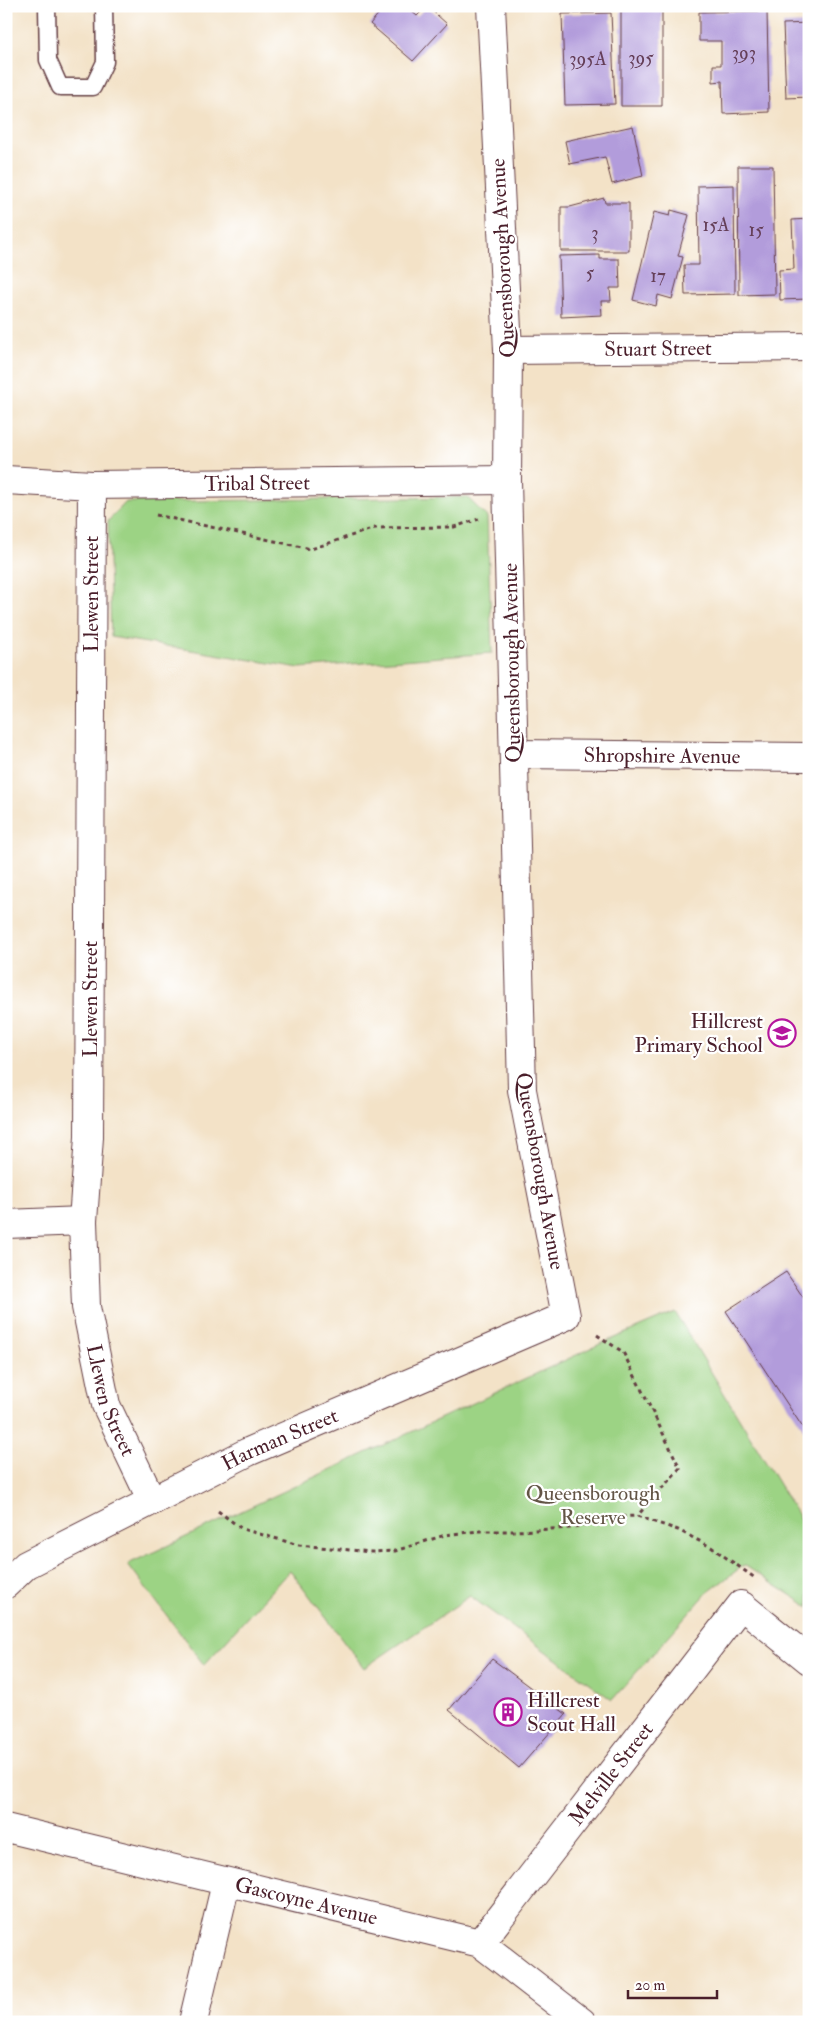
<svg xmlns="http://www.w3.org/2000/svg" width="815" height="2028" font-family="'IM FELL Double Pica',serif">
  <rect width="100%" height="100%" fill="#fff"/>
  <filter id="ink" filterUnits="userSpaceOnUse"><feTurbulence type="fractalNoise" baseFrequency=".02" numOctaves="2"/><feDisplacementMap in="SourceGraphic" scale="10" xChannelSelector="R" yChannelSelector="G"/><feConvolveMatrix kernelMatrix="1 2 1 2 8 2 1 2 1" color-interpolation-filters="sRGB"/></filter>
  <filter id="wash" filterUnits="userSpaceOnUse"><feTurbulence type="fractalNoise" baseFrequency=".0096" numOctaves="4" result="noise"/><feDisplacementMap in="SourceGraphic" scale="20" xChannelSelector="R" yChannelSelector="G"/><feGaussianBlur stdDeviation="1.12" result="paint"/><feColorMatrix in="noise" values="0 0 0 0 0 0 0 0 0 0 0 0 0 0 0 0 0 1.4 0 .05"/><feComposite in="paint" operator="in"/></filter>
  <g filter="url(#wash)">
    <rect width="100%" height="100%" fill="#f3e2c7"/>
    <path fill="#9cd384" stroke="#737958" d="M 467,497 L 487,517 L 492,653 L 300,668 L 111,637 L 108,521 L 126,502 Z
      M 675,1312 L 809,1534 L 809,1607 L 744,1565 L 707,1593 L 612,1700 L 470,1596 L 364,1668 L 290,1570 L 204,1665 L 128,1564 L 600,1344 Z"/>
    <g id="blocks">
      <path fill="#b29cdb" d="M 385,6 L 405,6 L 417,16 L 427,6 L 447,24 L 413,61 L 370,24 Z
        M 621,9 L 662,10 L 662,106 L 621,106 Z
        M 767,11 L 769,112 L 723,114 L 722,81 L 713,82 L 713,65 L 721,65 L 721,41 L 699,41 L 699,12 Z
        M 611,13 L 615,104 L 565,105 L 562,14 Z
        M 809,23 L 809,97 L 786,98 L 783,24 Z
        M 633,126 L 643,176 L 612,184 L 605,157 L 570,164 L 565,141 Z
        M 738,166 L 773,166 L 775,294 L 739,295 Z
        M 734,185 L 735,294 L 685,295 L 684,265 L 699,265 L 698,186 Z
        M 604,198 L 605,203 L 629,203 L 629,251 L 561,251 L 561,207 L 570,207 Z
        M 671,210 L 689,215 L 678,256 L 683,257 L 672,299 L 658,295 L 656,306 L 633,300 L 654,212 L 670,216 Z
        M 809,219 L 808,299 L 780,300 L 779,270 L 794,269 L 792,220 Z
        M 600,255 L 600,259 L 619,259 L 620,288 L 610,288 L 611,301 L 601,301 L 602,315 L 561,317 L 559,256 Z
        M 786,1272 L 809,1306 L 809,1437 L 726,1311 Z
        M 492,1659 L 566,1714 L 519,1768 L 449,1710 Z"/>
    </g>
  </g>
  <g filter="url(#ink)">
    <use href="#blocks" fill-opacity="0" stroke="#633c42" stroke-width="1"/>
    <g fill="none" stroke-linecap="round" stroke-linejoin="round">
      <g stroke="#633c42" stroke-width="19">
        <path id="lane" d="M 47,6 L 48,60 L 60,87 L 93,87 L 105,62 L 104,6"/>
      </g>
      <g stroke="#633c42" stroke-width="30">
        <g id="street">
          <path id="s1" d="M 508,350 L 809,347"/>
          <path id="s2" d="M 6,480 L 92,485 L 507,480"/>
          <path id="s3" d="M 92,485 L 89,1137 L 83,1221 L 86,1307 L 106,1405 L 152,1501"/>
          <path id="s4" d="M 514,754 L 809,757"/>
          <path d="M 6,1224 L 83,1221"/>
          <path id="s5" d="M 6,1584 L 26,1565 L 248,1452 L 566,1316 L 522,1090 L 507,480 L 508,350 L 491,6"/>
          <path id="s6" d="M 6,1828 L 480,1943 L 582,2022"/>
          <path id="s7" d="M 480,1943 L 741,1605 L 809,1660"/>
          <path d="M 193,2022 L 226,1883"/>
        </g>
      </g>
      <path stroke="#633c42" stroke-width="3" stroke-dasharray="4 4" stroke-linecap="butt" d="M 156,515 L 311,549 L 375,528 L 454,527 L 479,519
        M 597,1335 L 623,1352 L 680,1468 L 637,1516
        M 218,1511 L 242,1529 L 299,1545 L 371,1552 L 395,1551 L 445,1535 L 478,1531 L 516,1531 L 570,1528 L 616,1517 L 637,1516 L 678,1530 L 711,1547 L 755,1578"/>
      <use href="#lane" stroke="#fff" stroke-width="16"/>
      <use href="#street" stroke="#fff" stroke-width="28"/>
    </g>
  </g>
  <defs>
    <g id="school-ring" transform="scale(1.4375)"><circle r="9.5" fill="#fff" stroke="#b5179e" stroke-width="1.5"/><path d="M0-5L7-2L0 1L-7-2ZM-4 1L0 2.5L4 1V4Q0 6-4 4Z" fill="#b5179e"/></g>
    <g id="building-ring" transform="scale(1.4375)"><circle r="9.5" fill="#fff" stroke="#b5179e" stroke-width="1.5"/><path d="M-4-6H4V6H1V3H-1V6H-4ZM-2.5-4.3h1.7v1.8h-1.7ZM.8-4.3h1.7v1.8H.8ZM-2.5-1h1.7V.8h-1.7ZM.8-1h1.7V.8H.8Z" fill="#b5179e"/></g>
  </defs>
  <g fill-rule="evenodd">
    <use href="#school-ring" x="782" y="1033"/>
    <use href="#building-ring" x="508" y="1712"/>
  </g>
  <g text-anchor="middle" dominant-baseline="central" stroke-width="4.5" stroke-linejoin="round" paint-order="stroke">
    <g font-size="19" fill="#643e57">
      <text x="744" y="53">393</text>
      <text x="641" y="58">395</text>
      <text x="588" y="59">395A</text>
      <text x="716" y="225">15A</text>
      <text x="756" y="230">15</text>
      <text x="595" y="233">3</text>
      <text x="590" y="273">5</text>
      <text x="658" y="276">17</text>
    </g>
    <g font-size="21" fill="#4a1f2b" stroke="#fff">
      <text transform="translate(503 258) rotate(-93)">Queensborough Avenue</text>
      <text stroke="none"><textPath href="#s1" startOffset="150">Stuart Street</textPath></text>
      <text stroke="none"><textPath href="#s2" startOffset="251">Tribal Street</textPath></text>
      <text transform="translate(91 594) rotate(-90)">Llewen Street</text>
      <text transform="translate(512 663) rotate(-91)">Queensborough Avenue</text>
      <text stroke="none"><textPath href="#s4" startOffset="148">Shropshire Avenue</textPath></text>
      <text transform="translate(90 999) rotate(-90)">Llewen Street</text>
      <text transform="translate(540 1171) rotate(80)">Queensborough Avenue</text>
      <text stroke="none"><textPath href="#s3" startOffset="919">Llewen Street</textPath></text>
      <text stroke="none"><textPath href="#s5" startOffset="311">Harman Street</textPath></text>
      <text stroke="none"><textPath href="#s7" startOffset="214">Melville Street</textPath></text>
      <text stroke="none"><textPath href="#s6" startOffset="309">Gascoyne Avenue</textPath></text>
    </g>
    <g font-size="21" fill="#4a1f2b" stroke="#fff" text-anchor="end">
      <text x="763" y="1021">Hillcrest<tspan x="763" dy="24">Primary School</tspan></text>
      <text x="527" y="1700" text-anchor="start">Hillcrest<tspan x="527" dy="24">Scout Hall</tspan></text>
    </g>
    <g font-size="21" fill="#635546" stroke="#fff">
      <text x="593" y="1493">Queensborough<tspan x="593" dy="24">Reserve</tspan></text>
    </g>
  </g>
  <rect width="815" height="2028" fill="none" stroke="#fff" stroke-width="25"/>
  <path d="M628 1990v8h89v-8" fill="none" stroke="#4a1f2b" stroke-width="2.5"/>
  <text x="635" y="1990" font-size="15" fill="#4a1f2b" stroke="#ffffff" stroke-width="4" paint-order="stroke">20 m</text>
</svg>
